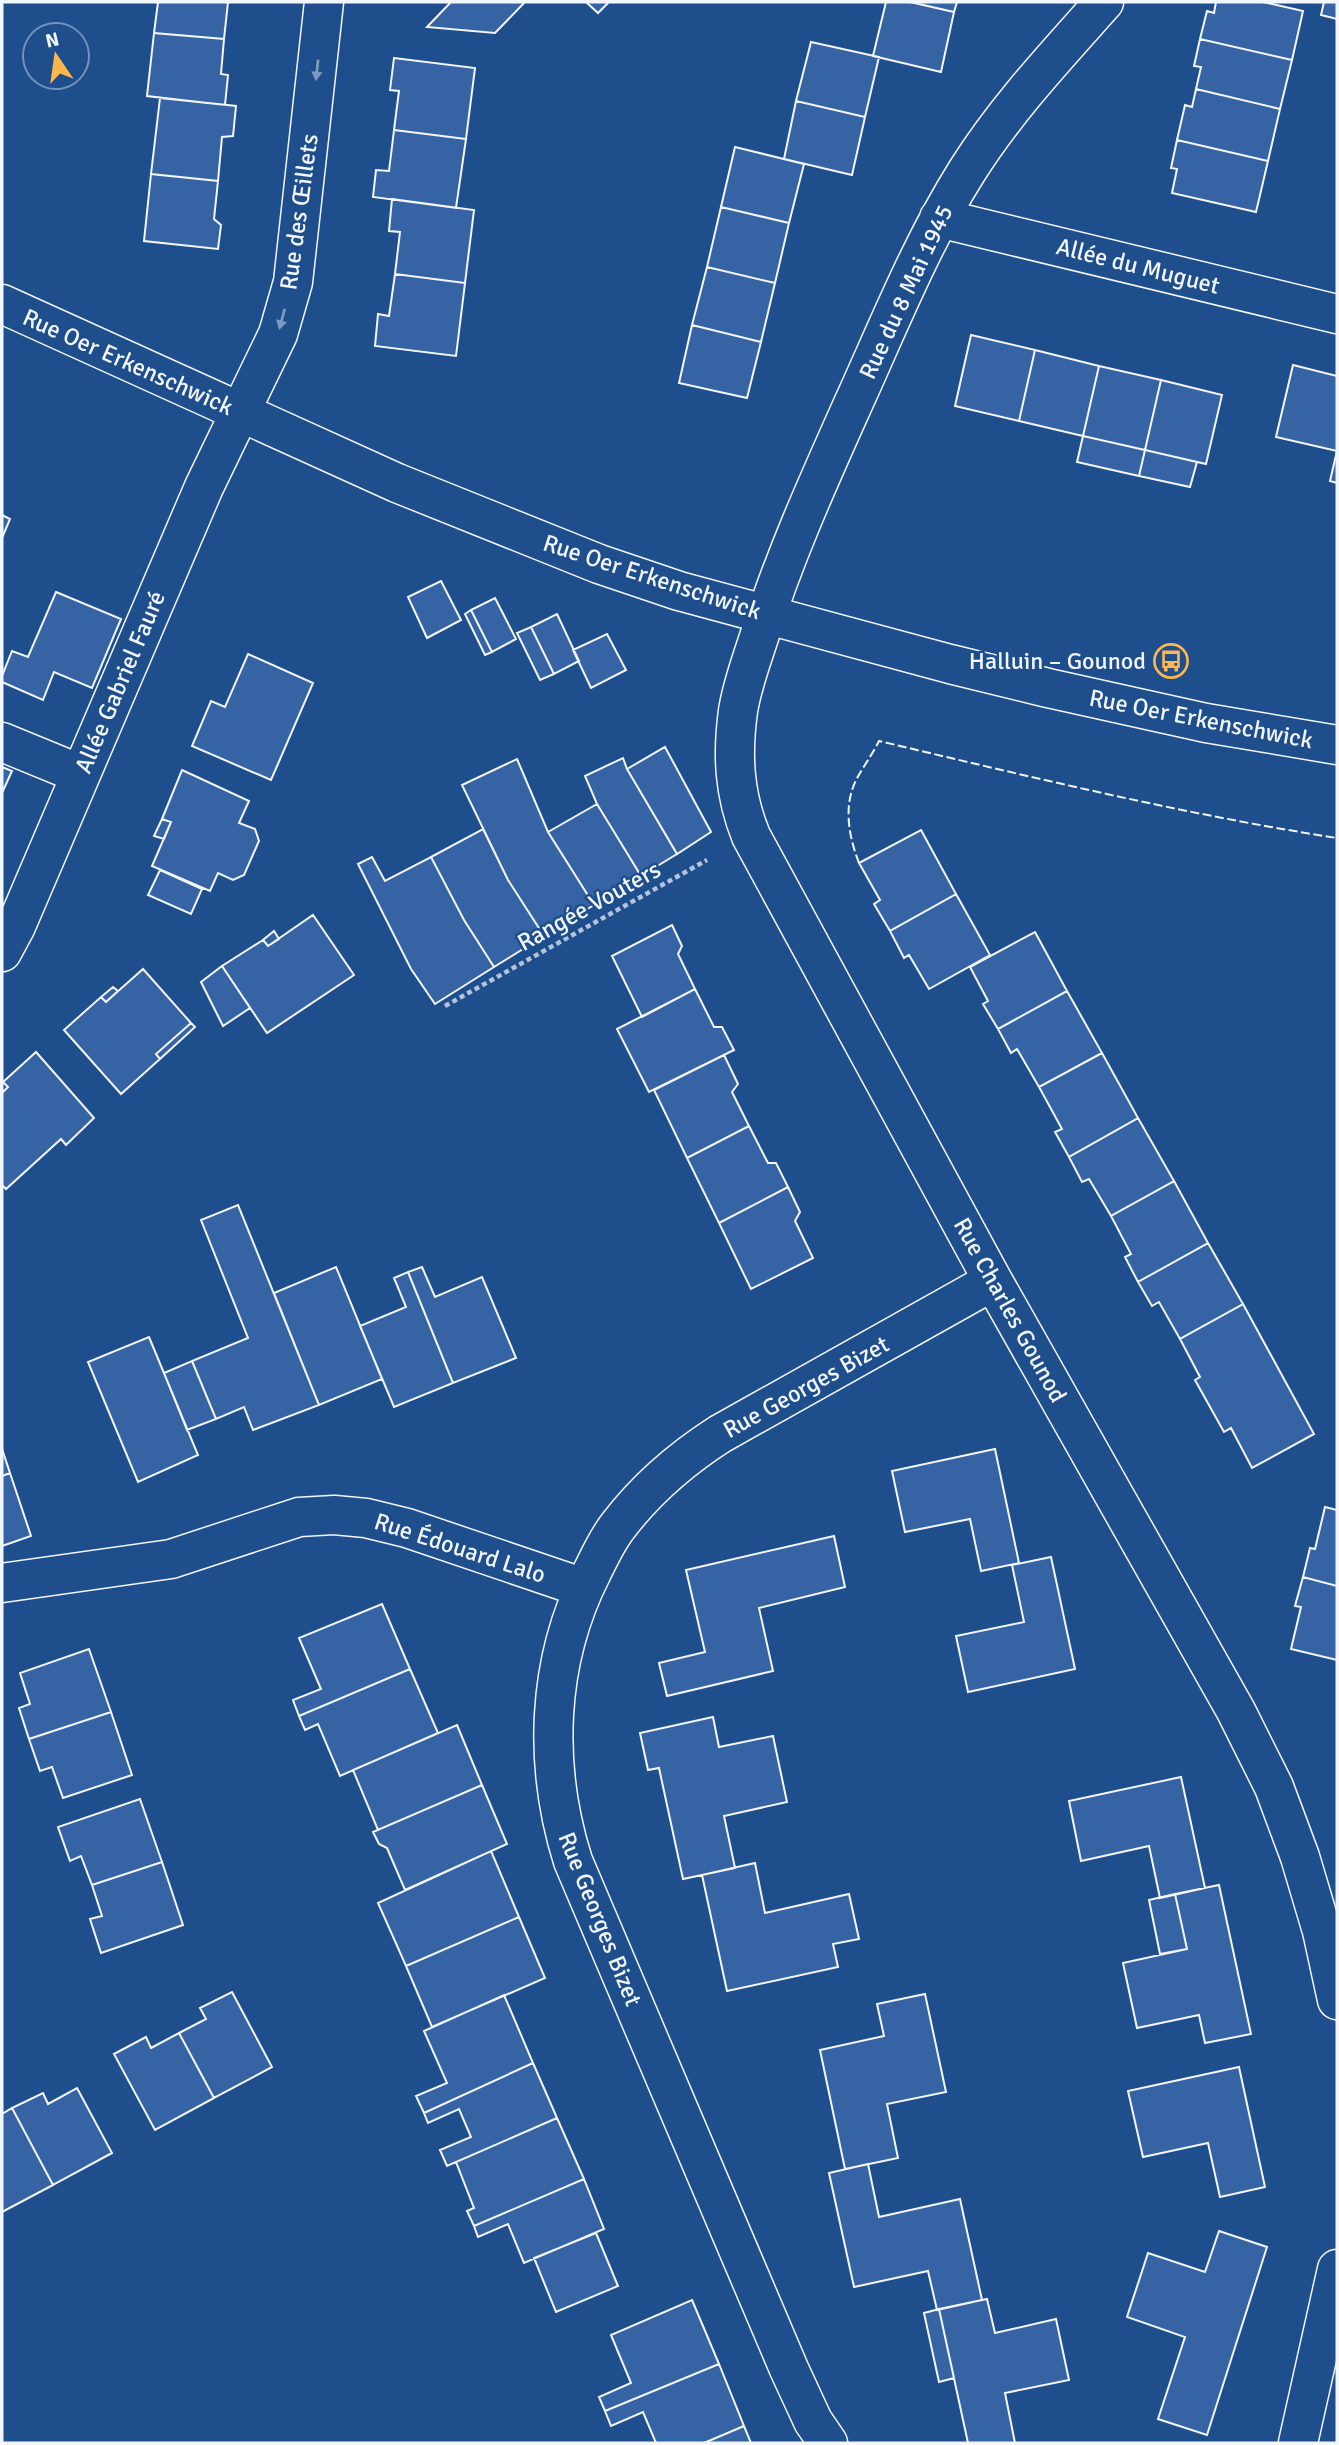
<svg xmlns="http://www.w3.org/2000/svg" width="1339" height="2445" font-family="Signika,sans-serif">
  <rect width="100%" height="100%" fill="#1f4e8c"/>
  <path fill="#3563a3" stroke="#f2f6ff" stroke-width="2" d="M 158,2 L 228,2 L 224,39 L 154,33 Z
    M 451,2 L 525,2 L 495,33 L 427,27 Z
    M 586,2 L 609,2 L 598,13 Z
    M 886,2 L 910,2 L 954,12 L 941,72 L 873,56 Z
    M 910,2 L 957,2 L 954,12 Z
    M 1216,2 L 1263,2 L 1303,11 L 1292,60 L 1200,39 L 1207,11 L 1214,13 Z
    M 1324,2 L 1337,2 L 1337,19 L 1321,15 Z
    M 154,33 L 224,39 L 221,74 L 228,75 L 225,105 L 147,96 Z
    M 1200,39 L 1292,60 L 1280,109 L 1196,89 L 1201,67 L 1194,66 Z
    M 811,42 L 879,57 L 865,117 L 796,101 Z
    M 394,58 L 475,68 L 466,139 L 394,130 L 399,91 L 390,90 Z
    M 1196,89 L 1280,109 L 1268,161 L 1177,140 L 1185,105 L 1192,107 Z
    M 160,98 L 236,106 L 233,136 L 222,137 L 218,181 L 151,174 Z
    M 796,101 L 865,117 L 852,175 L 784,159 Z
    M 394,130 L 466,139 L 456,208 L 373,197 L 376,170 L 389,171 Z
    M 1177,140 L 1268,161 L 1256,212 L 1172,193 L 1177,169 L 1171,168 Z
    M 735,147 L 804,164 L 789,223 L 721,207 Z
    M 151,174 L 218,181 L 214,219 L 221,225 L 218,249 L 144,241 Z
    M 392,199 L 474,210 L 465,283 L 395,274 L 400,232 L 389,231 Z
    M 721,207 L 789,223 L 775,283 L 707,267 Z
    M 707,267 L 775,283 L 761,342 L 692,325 Z
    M 395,274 L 465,283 L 456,356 L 375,346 L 378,314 L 389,316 Z
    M 692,325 L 761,342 L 747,398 L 679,383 Z
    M 971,335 L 1035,350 L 1019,421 L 955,406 Z
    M 1035,350 L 1099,366 L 1083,436 L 1019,421 Z
    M 1293,365 L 1337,376 L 1337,451 L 1276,437 Z
    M 1099,366 L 1161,380 L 1145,450 L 1083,436 Z
    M 1161,380 L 1222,395 L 1206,464 L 1145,450 Z
    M 1083,436 L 1145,450 L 1139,476 L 1077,462 Z
    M 1145,450 L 1197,462 L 1190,487 L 1139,476 Z
    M 1337,451 L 1337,483 L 1330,481 Z
    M 2,515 L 10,519 L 2,538 Z
    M 441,581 L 461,620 L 427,638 L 408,597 Z
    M 56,592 L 121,619 L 92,688 L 54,672 L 43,700 L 2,682 L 2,676 L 12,651 L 28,657 Z
    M 495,598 L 516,639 L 492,652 L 471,610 Z
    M 471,610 L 492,652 L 485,655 L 465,614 Z
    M 557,614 L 579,661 L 554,674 L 531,627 Z
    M 531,627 L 554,674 L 540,680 L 517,633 Z
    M 607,634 L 626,670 L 591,688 L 573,650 Z
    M 248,654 L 313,683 L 271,780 L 192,746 L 211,701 L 225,707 Z
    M 665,747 L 711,832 L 677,854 L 627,769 Z
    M 623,758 L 627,769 L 677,854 L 641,876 L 597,804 L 585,776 Z
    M 517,759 L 548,832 L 594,905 L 544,936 L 508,880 L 462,785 Z
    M 2,767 L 12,771 L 2,793 Z
    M 182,770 L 249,801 L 239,823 L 255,829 L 259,841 L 244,875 L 233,880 L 218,873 L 210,891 L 152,866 L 171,822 L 162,819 Z
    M 597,804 L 641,876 L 594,905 L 548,832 Z
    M 162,819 L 171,822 L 164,839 L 154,836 Z
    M 483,829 L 508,880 L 544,936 L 494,967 L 464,920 L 431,857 Z
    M 921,830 L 956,894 L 890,931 L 874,904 L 880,900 L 859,863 Z
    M 372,857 L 385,881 L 431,857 L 464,920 L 494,967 L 435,1004 L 411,969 L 358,864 Z
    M 160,870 L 202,889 L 191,914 L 148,895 Z
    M 956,894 L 990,955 L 929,989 L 909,955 L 904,958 L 890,931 Z
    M 313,915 L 354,975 L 267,1033 L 222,966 L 263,940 L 268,946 Z
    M 672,925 L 682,946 L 678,954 L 695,989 L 642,1017 L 612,956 Z
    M 274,931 L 279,939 L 268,946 L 263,940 Z
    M 1035,932 L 1067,991 L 998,1029 L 983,1004 L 988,1001 L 970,967 Z
    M 222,966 L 250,1008 L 223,1026 L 201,982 Z
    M 143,969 L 191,1023 L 156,1054 L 160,1059 L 121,1094 L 64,1030 L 101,997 L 106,1002 Z
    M 113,987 L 118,991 L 106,1002 L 101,997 Z
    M 695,989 L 714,1027 L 722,1027 L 734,1050 L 649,1092 L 617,1029 Z
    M 1067,991 L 1102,1053 L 1039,1087 L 1017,1049 L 1011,1053 L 998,1029 Z
    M 191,1023 L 195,1027 L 160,1059 L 156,1054 Z
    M 36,1052 L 94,1118 L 66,1145 L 61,1139 L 6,1189 L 2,1185 L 2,1093 L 8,1087 L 3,1082 Z
    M 1102,1053 L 1138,1118 L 1069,1157 L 1055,1132 L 1062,1129 L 1039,1087 Z
    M 724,1055 L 738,1084 L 732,1092 L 749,1126 L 687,1158 L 654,1090 Z
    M 1138,1118 L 1174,1181 L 1111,1216 L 1089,1179 L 1082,1182 L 1069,1157 Z
    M 749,1126 L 768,1163 L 776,1163 L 788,1187 L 719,1223 L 687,1158 Z
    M 1174,1181 L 1208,1243 L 1138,1282 L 1125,1257 L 1131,1254 L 1111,1216 Z
    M 788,1187 L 800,1212 L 795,1221 L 813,1258 L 751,1289 L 719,1223 Z
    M 238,1205 L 319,1405 L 253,1430 L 244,1407 L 216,1419 L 192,1361 L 248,1338 L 201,1220 Z
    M 1208,1243 L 1243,1304 L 1180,1339 L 1159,1302 L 1152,1306 L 1138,1282 Z
    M 336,1267 L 382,1379 L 319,1405 L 274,1293 Z
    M 422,1267 L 435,1297 L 482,1277 L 516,1358 L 453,1383 L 408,1272 Z
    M 408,1272 L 453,1383 L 394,1407 L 360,1326 L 406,1307 L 394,1278 Z
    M 1243,1304 L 1314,1434 L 1252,1468 L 1231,1428 L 1224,1432 L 1195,1380 L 1200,1377 L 1180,1339 Z
    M 149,1337 L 198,1455 L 138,1482 L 88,1362 Z
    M 192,1361 L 216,1419 L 187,1430 L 164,1373 Z
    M 2,1449 L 10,1473 L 2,1476 Z
    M 995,1449 L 1019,1563 L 981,1571 L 970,1519 L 905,1532 L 892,1471 Z
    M 10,1473 L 31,1536 L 2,1546 L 2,1476 Z
    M 1325,1507 L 1337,1510 L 1337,1586 L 1303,1577 L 1310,1548 L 1315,1549 Z
    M 834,1536 L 845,1587 L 759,1608 L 773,1671 L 667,1696 L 659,1663 L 705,1652 L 686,1570 Z
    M 1051,1557 L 1075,1669 L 968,1692 L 956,1636 L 1024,1622 L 1012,1565 Z
    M 1303,1577 L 1337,1586 L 1337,1660 L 1291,1649 L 1301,1607 L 1295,1606 Z
    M 382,1604 L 410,1669 L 299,1716 L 293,1700 L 321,1689 L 299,1638 Z
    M 89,1649 L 111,1712 L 29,1739 L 19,1708 L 30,1704 L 20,1673 Z
    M 410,1669 L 438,1733 L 340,1776 L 318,1724 L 305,1730 L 299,1716 Z
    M 111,1712 L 132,1775 L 63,1798 L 52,1767 L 40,1771 L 29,1739 Z
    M 713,1717 L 719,1747 L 773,1736 L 787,1802 L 724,1816 L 735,1868 L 683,1879 L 659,1768 L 648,1770 L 640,1733 Z
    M 457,1725 L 482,1785 L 378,1830 L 353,1770 Z
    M 1181,1777 L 1205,1888 L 1160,1898 L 1149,1846 L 1081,1861 L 1069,1801 Z
    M 482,1785 L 507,1844 L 405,1890 L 387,1848 L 379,1844 L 373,1832 Z
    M 140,1799 L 162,1862 L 92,1885 L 81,1856 L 70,1861 L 58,1827 Z
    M 491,1851 L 519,1917 L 406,1966 L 378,1903 Z
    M 162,1862 L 183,1925 L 101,1953 L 90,1919 L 102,1916 L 92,1885 Z
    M 755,1863 L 765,1913 L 849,1894 L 859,1939 L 833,1944 L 838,1967 L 727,1991 L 702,1875 Z
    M 1219,1885 L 1251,2034 L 1205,2043 L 1199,2015 L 1137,2028 L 1123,1963 L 1187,1949 L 1175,1894 Z
    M 1175,1894 L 1187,1949 L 1160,1954 L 1149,1900 Z
    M 519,1917 L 545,1978 L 432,2027 L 406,1966 Z
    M 232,1992 L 272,2067 L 214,2098 L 179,2033 L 206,2019 L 200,2008 Z
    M 925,1994 L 946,2092 L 887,2104 L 898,2158 L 845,2169 L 820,2050 L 884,2036 L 877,2004 Z
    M 504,1995 L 533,2063 L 424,2113 L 416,2096 L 447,2083 L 424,2031 Z
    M 179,2033 L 214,2098 L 155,2130 L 114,2054 L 146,2037 L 151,2048 Z
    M 533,2063 L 557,2118 L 447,2166 L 440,2150 L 471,2137 L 459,2109 L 428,2123 L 424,2113 Z
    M 1239,2067 L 1265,2187 L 1220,2197 L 1208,2143 L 1143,2157 L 1128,2091 Z
    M 77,2088 L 112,2153 L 53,2185 L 12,2108 L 43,2093 L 48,2104 Z
    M 12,2108 L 53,2185 L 2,2212 L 2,2114 Z
    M 557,2118 L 584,2179 L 474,2226 L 467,2211 L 474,2208 L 456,2162 Z
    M 868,2164 L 879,2217 L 960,2199 L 982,2300 L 937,2310 L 928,2271 L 854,2287 L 829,2173 Z
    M 584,2179 L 604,2229 L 524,2263 L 508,2224 L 478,2237 L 474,2226 Z
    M 1219,2231 L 1267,2247 L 1207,2435 L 1158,2419 L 1185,2337 L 1127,2317 L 1148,2253 L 1205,2272 Z
    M 596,2233 L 618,2286 L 556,2312 L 534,2258 Z
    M 987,2299 L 995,2333 L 1056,2319 L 1069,2380 L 1005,2393 L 1015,2443 L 968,2443 L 939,2309 Z
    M 692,2300 L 719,2364 L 605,2411 L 599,2397 L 631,2383 L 611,2335 Z
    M 939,2309 L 954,2378 L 939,2382 L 924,2313 Z
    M 719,2364 L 744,2426 L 704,2443 L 656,2443 L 643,2412 L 611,2426 L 605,2411 Z
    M 744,2426 L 751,2443 L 704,2443 Z"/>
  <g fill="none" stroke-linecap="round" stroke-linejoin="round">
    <g stroke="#f2f6ff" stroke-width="41">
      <path id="minor" d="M 1104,2 C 1056,56 1006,109 967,171 C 921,244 889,325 853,404 C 819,480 785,555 760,634 C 752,659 742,685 738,711 C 732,755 734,794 751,836 L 993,1281 L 1236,1711 L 1274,1787 L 1300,1857 L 1322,1931 L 1337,2000
        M 939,218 L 1337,314
        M 2,742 L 80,774
        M 2,952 L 16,926 L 204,487 L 278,334 L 293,282 L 324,2
        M 2,1583 L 171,1559 L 299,1517 L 334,1515 L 366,1518 L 407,1528 L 584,1588
        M 828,2443 L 813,2421 L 789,2369 L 573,1861 C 543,1766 546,1662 592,1572 C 600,1556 607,1540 618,1526 C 647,1488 681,1459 720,1434 L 993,1281
        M 1298,2443 L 1337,2269"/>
    </g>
    <g stroke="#f2f6ff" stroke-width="41">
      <path id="tertiary" d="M 2,304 L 397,483 L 599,564 L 679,591 L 950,664 L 1048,688 L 1206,723 L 1337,745"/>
    </g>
    <path stroke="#b3c4dc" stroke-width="4.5" stroke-dasharray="5 3.5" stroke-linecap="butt" d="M 445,1006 L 707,860"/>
    <use href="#minor" stroke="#1f4e8c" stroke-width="38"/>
    <use href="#tertiary" stroke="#1f4e8c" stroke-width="38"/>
    <path stroke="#f2f6ff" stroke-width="2" stroke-dasharray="9 3.5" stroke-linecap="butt" d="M 859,863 C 849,837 843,807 856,780 C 863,767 872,755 879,741 C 1031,777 1182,814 1337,838"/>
  </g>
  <defs><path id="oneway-solid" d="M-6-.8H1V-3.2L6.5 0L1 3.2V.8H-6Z" transform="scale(1.75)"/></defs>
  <g fill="#7e9ac0">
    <use href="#oneway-solid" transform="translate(317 70) rotate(96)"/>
    <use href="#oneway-solid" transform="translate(282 319) rotate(105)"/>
  </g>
  <defs>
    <g id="bus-ring" transform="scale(1.75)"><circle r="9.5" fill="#1f4e8c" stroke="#ffb74d" stroke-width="1.5"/><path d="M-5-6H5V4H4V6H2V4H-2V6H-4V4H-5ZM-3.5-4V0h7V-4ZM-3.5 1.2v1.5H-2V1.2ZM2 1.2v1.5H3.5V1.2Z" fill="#ffb74d"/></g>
  </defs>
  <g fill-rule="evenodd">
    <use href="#bus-ring" x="1171" y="661"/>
  </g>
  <g text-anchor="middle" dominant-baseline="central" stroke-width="5" stroke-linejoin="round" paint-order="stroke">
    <g font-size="24" fill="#f2f6ff" stroke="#1f4e8c">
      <text transform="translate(299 212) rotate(-82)">Rue des Œillets</text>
      <text transform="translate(1138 266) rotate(14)">Allée du Muguet</text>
      <text transform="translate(906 292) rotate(-65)">Rue du 8 Mai 1945</text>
      <text transform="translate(128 362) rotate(24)">Rue Oer Erkenschwick</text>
      <text transform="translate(652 577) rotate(18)">Rue Oer Erkenschwick</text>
      <text transform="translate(120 682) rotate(-67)">Allée Gabriel Fauré</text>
      <text transform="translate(1201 719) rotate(11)">Rue Oer Erkenschwick</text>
      <text transform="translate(589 906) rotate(-29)">Rangée Vouters</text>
      <text transform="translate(1010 1310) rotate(61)">Rue Charles Gounod</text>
      <text transform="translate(806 1387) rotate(-29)">Rue Georges Bizet</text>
      <text transform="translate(460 1548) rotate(18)">Rue Édouard Lalo</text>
      <text transform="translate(600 1919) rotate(68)">Rue Georges Bizet</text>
    </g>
    <g font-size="24" fill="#f2f6ff" stroke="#1f4e8c" text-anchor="end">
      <text x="1146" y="661">Halluin – Gounod</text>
    </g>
  </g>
  <rect width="1339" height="2445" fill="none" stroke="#f2f6ff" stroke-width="7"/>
  <g transform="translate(56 56) rotate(347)"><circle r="33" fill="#1f4e8c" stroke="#7391ba" stroke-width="2"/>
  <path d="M0-5L12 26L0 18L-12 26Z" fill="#ffb74d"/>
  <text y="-10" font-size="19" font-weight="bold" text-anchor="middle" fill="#f2f6ff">N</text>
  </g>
</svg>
